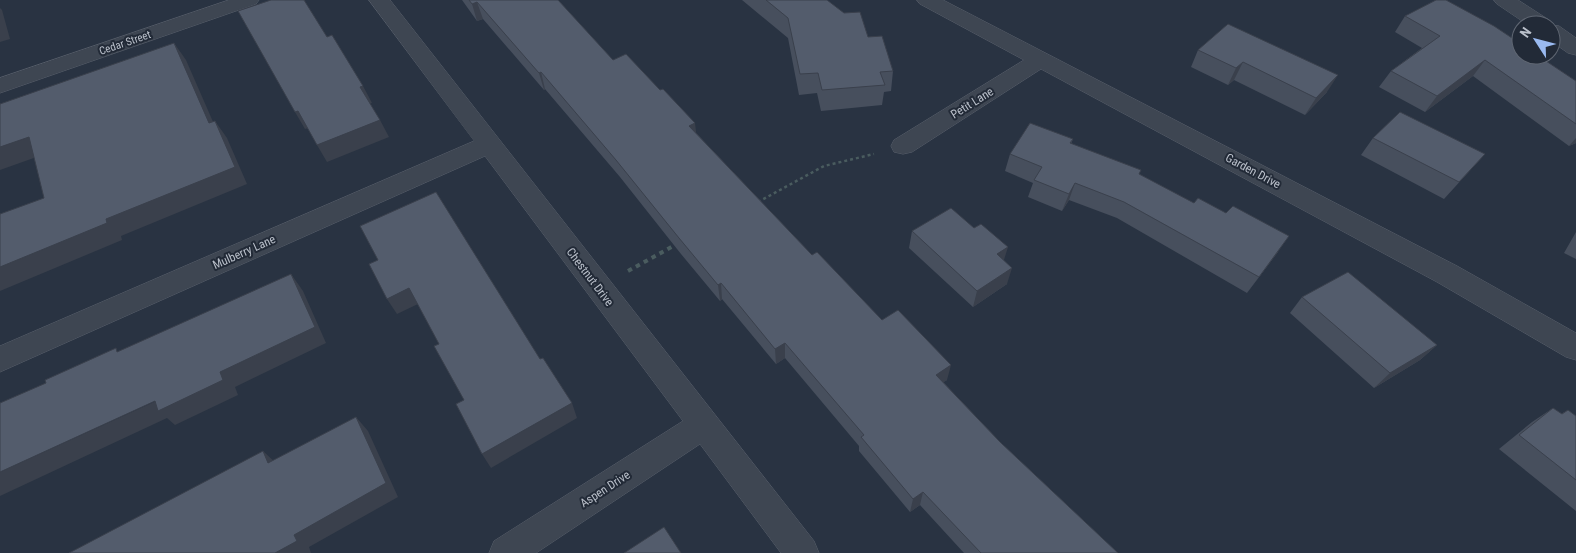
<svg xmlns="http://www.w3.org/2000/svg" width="1576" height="553" font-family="'Roboto Condensed',sans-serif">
  <rect width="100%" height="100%" fill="#293342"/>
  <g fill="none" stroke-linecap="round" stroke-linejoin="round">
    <g stroke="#59606c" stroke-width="1">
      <path id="street" d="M 229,0 L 259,0 L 256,4 L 0,93 L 0,78 Z
        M 369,0 L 390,0 L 814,541 L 819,553 L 781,553 L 700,444 L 536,553 L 489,553 L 494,541 L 683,421 L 485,156 L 0,372 L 0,346 L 474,141 Z
        M 917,0 L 943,0 L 1457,266 L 1576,333 L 1576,360 L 1566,357 L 1437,282 L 1041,69 L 912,152 L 903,154 L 894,152 L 891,146 L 894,140 L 1024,60 L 920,4 Z
        M 1494,0 L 1518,0 L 1549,20 L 1552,25 L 1559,26 L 1576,38 L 1576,55 L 1568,53 L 1551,41 L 1551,25 L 1528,25 L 1497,4 Z"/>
    </g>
    <path stroke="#4a5c5f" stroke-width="2.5" stroke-dasharray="3 3" stroke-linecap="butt" d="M 758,202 L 824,166 L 874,154"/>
    <path stroke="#4a5c5f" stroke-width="4" stroke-dasharray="4.5 4.5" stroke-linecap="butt" d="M 628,271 L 677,244"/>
    <use href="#street" fill="#3e4652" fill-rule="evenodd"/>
  </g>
  <path fill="#474f5d" d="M 462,0 L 558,0 L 613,60 L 697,134 L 812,255 L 947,380 L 943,382 L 1000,442 L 1118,553 L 964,553 L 920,505 L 910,512 L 859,451 L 859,446 L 785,358 L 776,364 L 722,299 L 720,301 L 681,254 L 620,177 L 545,89 L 544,90 L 483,19 L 477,21 Z
    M 742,0 L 827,0 L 868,37 L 893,71 L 891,91 L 884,92 L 882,105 L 821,111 L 817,93 L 799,95 L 788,38 Z
    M 1405,16 L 1576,81 L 1576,143 L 1569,146 L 1473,76 L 1425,112 L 1379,87 L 1391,71 L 1422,48 L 1395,32 Z
    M 1228,24 L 1327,92 L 1305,115 L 1234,80 L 1228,85 L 1191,67 L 1198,50 Z
    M 1373,138 L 1485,154 L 1444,199 L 1361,155 Z
    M 1073,139 L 1071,144 L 1139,174 L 1278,252 L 1247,293 L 1117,218 L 1069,200 L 1062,211 L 1028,197 L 1033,183 L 1005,171 L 1010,154 Z
    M 912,231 L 1004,261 L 1007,284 L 973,307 L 909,248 Z
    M 1576,232 L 1576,259 L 1564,253 Z
    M 1302,297 L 1437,345 L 1420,360 L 1374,388 L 1290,313 Z
    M 1553,408 L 1561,414 L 1568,410 L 1576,416 L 1576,511 L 1499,449 L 1532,422 Z"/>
  <path fill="#3a404c" d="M 477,2 L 483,19 L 477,21 L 472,4 Z
    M 0,8 L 2,10 L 10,39 L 0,42 Z
    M 174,43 L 186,60 L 221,140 L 209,123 Z
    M 1485,60 L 1473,76 L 1425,112 L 1437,96 Z
    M 1243,62 L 1234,80 L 1228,85 L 1236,68 Z
    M 541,72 L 545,89 L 544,90 L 539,73 Z
    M 1338,75 L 1327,92 L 1305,115 L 1316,98 Z
    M 363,86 L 372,103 L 368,104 L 360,87 Z
    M 298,111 L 308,128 L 305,129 L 295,112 Z
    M 380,120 L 389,137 L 327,162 L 317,145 Z
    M 215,121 L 227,138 L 247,184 L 121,236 L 122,240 L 0,291 L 0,267 L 106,219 Z
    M 695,123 L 697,140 L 689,126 Z
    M 29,137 L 45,154 L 0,170 L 0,147 Z
    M 1576,138 L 1576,143 L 1569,146 Z
    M 1075,183 L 1069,200 L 1062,211 L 1069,194 Z
    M 1289,236 L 1278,252 L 1247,293 L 1259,277 Z
    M 1008,247 L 1003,263 L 997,254 Z
    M 1012,268 L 1007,284 L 973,307 L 977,291 Z
    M 291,274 L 303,291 L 326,343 L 235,387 L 238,395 L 175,425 L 167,418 L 0,496 L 0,472 L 220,372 Z
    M 721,283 L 722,299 L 720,301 L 718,285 Z
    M 409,288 L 418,304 L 397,314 L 387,299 Z
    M 785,343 L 785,358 L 776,364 L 775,349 Z
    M 1437,345 L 1420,360 L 1374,388 L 1390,373 Z
    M 951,365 L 947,380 L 932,390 L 936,375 Z
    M 572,403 L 577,418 L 491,468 L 482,454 Z
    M 356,417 L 368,431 L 398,497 L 309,547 L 311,553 L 275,553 L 294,535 Z
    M 263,451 L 278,465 L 268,463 Z
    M 923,492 L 920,505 L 910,512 L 913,499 Z"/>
  <path fill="#535c6c" stroke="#3a404c" d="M 271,0 L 304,0 L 327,37 L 332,35 L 363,86 L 360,87 L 380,120 L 317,145 L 298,111 L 295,112 L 238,11 Z
    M 469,0 L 558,0 L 613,60 L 626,54 L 660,90 L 663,89 L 695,123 L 689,126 L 812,255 L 817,252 L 882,320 L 898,310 L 951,365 L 936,375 L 1000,442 L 1118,553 L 981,553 L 923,492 L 913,499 L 861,437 L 864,435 L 785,343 L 775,349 L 721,283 L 718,285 L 679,238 L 616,160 L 541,72 L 539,73 L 477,2 L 472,4 Z
    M 766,0 L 827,0 L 844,13 L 860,12 L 868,37 L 882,36 L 893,71 L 880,72 L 885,85 L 822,90 L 818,73 L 800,74 L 788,18 Z
    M 1436,0 L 1446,0 L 1494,26 L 1521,44 L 1521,55 L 1537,55 L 1576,81 L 1576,124 L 1485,60 L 1437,96 L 1391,71 L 1440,36 L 1405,16 Z
    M 1228,24 L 1338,75 L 1316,98 L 1243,62 L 1236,68 L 1198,50 Z
    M 174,43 L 209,123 L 215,121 L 235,167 L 106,219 L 107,223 L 0,267 L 0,214 L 44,198 L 29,137 L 0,147 L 0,104 Z
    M 1400,112 L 1485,154 L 1459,182 L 1373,138 Z
    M 1030,123 L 1073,139 L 1070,143 L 1141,170 L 1139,174 L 1194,203 L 1198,198 L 1226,213 L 1233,206 L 1289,236 L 1259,277 L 1124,202 L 1075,183 L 1069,194 L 1034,180 L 1042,167 L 1010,154 Z
    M 436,192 L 540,359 L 543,358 L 572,403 L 482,454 L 456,404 L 464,400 L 434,346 L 439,344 L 409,288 L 387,299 L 369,264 L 378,260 L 360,226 Z
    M 951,208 L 974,228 L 981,224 L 1008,247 L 997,254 L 1012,268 L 977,291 L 912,231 Z
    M 1348,272 L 1437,345 L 1390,373 L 1302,297 Z
    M 291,274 L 315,327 L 220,372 L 223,380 L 158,411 L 155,401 L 0,472 L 0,403 L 46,383 L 45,380 L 116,348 L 117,352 Z
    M 1553,408 L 1562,414 L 1568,410 L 1576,416 L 1576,480 L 1519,435 Z
    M 356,417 L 386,483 L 294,535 L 297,541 L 275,553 L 69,553 L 263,451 L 268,463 Z
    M 664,527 L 681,553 L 624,553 Z"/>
  <g text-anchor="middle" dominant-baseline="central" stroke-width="4" stroke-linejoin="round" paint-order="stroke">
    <g font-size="11" fill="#bbc1cb" stroke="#222a37">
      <text transform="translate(125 43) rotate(-19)">Cedar Street</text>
    </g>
    <g font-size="12" fill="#bbc1cb" stroke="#222a37">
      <text transform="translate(972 103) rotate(-32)">Petit Lane</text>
      <text transform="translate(1253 171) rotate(28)">Garden Drive</text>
      <text transform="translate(244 252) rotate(-24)">Mulberry Lane</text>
      <text transform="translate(590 277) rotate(53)">Chestnut Drive</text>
      <text transform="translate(605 489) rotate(-33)">Aspen Drive</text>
    </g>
  </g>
  <g transform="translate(1536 40) rotate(306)"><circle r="24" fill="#222a37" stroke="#5f6672"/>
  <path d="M0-4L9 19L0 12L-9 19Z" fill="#9abaf1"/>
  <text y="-8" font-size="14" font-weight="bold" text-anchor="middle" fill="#bbc1cb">N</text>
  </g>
</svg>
